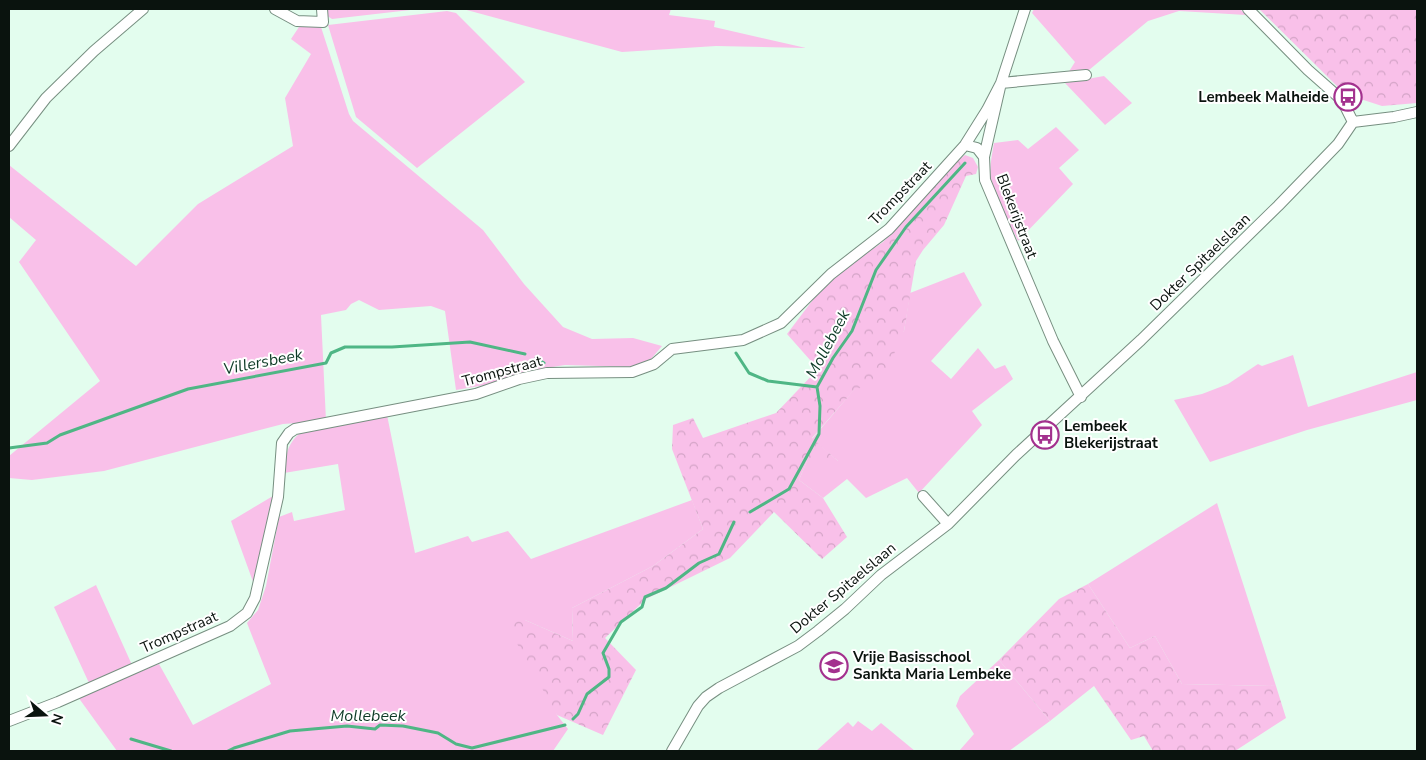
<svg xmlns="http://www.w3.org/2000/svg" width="1426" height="760" font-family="'Nunito Sans',sans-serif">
  <defs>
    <pattern id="forest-crowns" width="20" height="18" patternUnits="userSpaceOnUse" patternTransform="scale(1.25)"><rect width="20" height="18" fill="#f9c0e9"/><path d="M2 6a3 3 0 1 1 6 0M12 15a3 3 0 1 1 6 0" fill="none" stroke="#d4a4c7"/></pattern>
  </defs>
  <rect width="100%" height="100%" fill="#e3fdee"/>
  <path fill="#f9c0e9" d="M 326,9 L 419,9 L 332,19 L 326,15 Z
    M 463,9 L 671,9 L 669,15 L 715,21 L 714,27 L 806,48 L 716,46 L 622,52 Z
    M 1034,9 L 1240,9 L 1246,15 L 1179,11 L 1148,21 L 1089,70 L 1068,73 L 1075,62 L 1032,13 Z
    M 447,11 L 456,13 L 525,82 L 417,168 L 356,117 L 328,25 Z
    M 299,27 L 321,27 L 349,114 L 353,121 L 483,230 L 524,284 L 563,327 L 592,339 L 633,338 L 662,346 L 651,359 L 634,367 L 565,365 L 527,371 L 491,384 L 456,390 L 445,311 L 431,306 L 379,310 L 359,300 L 351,304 L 346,310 L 321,315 L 326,421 L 283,424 L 104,471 L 32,480 L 9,478 L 9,456 L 100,381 L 19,262 L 36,240 L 9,217 L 9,165 L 136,266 L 198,204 L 293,146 L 285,98 L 311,54 L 291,39 Z
    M 1104,76 L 1132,103 L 1105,125 L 1065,83 Z
    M 1056,127 L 1079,150 L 1059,168 L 1073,184 L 1018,241 C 1009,222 995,200 991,179 C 989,167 992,155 994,143 L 1018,140 L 1028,149 Z
    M 964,272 L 982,305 L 931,361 L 951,379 L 978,348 L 995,369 L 1005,365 L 1013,379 L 972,411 L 982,425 L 919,493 L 907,478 L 866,498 L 847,479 L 823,498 L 799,480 L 807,461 L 838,461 L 812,439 L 904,331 L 910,293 Z
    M 1293,355 L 1308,407 L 1417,372 L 1417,400 L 1307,430 L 1210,462 L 1174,400 L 1202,394 L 1228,384 L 1258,364 L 1262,366 Z
    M 387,415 L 415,553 L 468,536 L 472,542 L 508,531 L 531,559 L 692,500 L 703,529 L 653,566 L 572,608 L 573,641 L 525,620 L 557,715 L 568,729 L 553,751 L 117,751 L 78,697 L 159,664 L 193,725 L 271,684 L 247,623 L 258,610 L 266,586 L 279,517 L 292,512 L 294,521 L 345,510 L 338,464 L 284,473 C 286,458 286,445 299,434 Z
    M 273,496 L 256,590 L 231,521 Z
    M 1217,503 L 1276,686 L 1182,684 L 1155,636 L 1130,648 L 1088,584 Z
    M 96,585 L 132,665 L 89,683 L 54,607 Z
    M 999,660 L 1050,721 L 1009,751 L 959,751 L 974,734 L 956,706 L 960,696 Z
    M 858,721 L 872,731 L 881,723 L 915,751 L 816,751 L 848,722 L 853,727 Z"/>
  <path fill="url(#forest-crowns)" d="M 1259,9 L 1417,9 L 1417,103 L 1382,106 L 1345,94 Z
    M 965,155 L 973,158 L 978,167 L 976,174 L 966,176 L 944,225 L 923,250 L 916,261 L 904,331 L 881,384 L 855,389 L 812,438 L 838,461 L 836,466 L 807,461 L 799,480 L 823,498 L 847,537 L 822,559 L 774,512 L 730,558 L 646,599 L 605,638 L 636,670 L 603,735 L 557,715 L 502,617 L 525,620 L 573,641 L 572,608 L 653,566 L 703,529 L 672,449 L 673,425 L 693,418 L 703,438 L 776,413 L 818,369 L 787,334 L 818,293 L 839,272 L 883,242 L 954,164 Z
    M 1088,584 L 1130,648 L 1155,636 L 1182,684 L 1276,686 L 1286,718 L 1235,751 L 1153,751 L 1144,736 L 1131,740 L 1094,686 L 1050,721 L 999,660 L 1059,599 Z"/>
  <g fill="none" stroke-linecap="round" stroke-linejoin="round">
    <path stroke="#4fb685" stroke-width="3" d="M 736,353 L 749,373 L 768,381 L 817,387
      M 536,358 L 544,363
      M 9,448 L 47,443 L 60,435 L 188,389 L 326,363 L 331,353 L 345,347 L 392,347 L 470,342 L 525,354
      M 750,512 L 789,489 L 819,434 L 820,406 L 817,387 L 833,358 L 852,331 L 876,270 L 906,227 L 965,163
      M 573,719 L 578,714 L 587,694 L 609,677 L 609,669 L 603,653 L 621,622 L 642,607 L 645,597 L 666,588 L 699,563 L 719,554 L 734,522
      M 131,739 L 171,751
      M 228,751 L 234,748 L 290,731 L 347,726 L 375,729 L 380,725 L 403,726 L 438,733 L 456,744 L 472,748 L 565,725"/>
    <g stroke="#778f81" stroke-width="12">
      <path id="minor" d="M 275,9 L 297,21 L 323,22 L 322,9
        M 1025,9 L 1001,83 L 984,157 L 985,180 L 1053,341 L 1081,397
        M 1248,9 L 1308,70 L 1342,100 L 1353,122
        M 1001,83 L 1086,75
        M 1353,122 L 1394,117 L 1417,112
        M 965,145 L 977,148 L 984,157
        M 9,146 L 46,98 L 94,51 L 143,9
        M 923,496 L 948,524
        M 9,721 L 58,702 L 230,626 L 247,613 L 255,598 L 278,497 L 282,443 L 289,433 L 295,429 L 476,394 L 519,379 L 547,373 L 632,372 L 654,364 L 672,349 L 743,340 L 781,323 L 831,274 L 889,229 L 965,145 L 987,110 L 1001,83
        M 672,751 L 698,706 L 706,697 L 719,688 L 798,646 L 818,631 L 845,609 L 881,575 L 948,524 L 1016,455 L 1141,340 L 1278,206 L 1338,144 L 1353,122"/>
    </g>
    <use href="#minor" stroke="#fff" stroke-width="10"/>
  </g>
  <defs>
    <g id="bus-ring" transform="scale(1.4375)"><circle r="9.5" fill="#fff" stroke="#a3318e" stroke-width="1.5"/><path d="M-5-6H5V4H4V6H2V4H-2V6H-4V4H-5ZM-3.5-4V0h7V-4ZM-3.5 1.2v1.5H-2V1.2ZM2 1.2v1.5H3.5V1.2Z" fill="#a3318e"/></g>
    <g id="school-ring" transform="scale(1.4375)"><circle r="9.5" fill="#fff" stroke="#a3318e" stroke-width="1.5"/><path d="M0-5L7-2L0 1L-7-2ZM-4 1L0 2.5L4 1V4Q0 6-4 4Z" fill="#a3318e"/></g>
  </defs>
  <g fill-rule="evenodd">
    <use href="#bus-ring" x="1348" y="97"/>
    <use href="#bus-ring" x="1045" y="435"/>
    <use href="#school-ring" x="834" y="666"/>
  </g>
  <g text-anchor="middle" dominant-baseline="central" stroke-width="4" stroke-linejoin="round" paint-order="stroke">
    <g font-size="15" font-weight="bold" fill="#0a130e" stroke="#fff" text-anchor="start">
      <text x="1329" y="97" text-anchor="end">Lembeek Malheide</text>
      <text x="1064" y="426">Lembeek<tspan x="1064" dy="17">Blekerijstraat</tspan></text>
      <text x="853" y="657">Vrije Basisschool<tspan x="853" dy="17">Sankta Maria Lembeke</tspan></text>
    </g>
    <g font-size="15" fill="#0a130e" stroke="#fff">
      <text transform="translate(900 193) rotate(-46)">Trompstraat</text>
      <text transform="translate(1017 216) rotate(69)">Blekerijstraat</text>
      <text transform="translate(1200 262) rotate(-44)">Dokter Spitaelslaan</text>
      <text transform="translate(502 371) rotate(-15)">Trompstraat</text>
      <text transform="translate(843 588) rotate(-40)">Dokter Spitaelslaan</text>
      <text transform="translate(179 632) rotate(-24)">Trompstraat</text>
    </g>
    <g font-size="16" font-style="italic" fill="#0d3a26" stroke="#fff">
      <text transform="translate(828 344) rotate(-62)">Mollebeek</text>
      <text transform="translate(263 362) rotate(-11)">Villersbeek</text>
      <text x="368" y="716">Mollebeek</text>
    </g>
  </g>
  <rect width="1426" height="760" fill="none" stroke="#0a130e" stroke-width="20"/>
  <g transform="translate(45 715) rotate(109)" stroke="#ffffff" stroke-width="4" paint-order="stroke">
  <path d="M0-4L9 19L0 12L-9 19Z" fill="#0a130e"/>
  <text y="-8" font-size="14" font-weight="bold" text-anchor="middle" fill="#0a130e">N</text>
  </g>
</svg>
